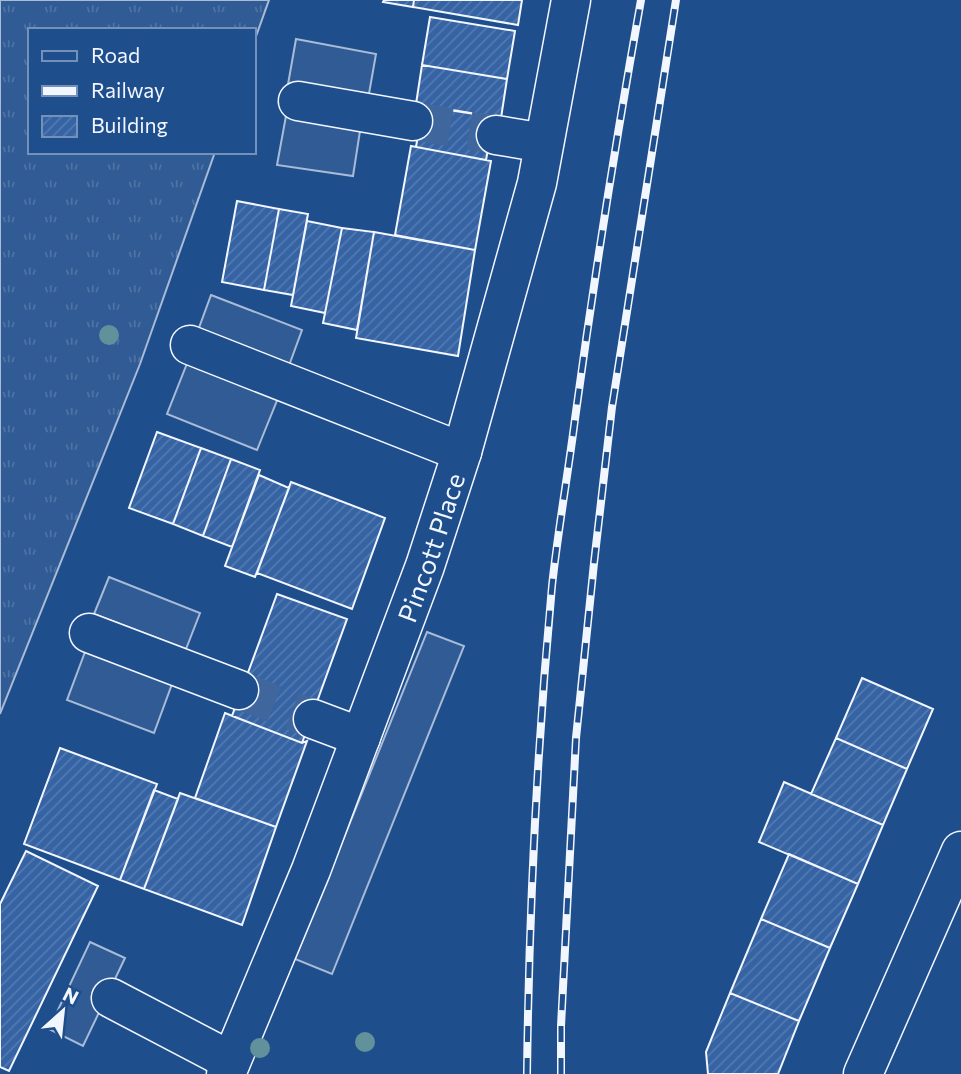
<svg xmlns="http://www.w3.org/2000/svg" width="961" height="1074" font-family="Commissioner,sans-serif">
  <defs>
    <pattern id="grass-tufts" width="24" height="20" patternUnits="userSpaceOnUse" patternTransform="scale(1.75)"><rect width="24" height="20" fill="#305b95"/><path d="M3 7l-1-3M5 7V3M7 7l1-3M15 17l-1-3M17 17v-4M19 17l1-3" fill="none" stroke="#4e73a5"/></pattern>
    <pattern id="building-hatch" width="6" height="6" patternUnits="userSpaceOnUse" patternTransform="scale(1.75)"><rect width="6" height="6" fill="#3563a3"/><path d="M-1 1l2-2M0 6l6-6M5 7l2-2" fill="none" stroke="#537ab1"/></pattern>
  </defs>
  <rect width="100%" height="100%" fill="#1f4e8c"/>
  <path fill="url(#grass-tufts)" stroke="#a8bbd7" stroke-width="2" d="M 0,0 L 269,0 L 254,42 L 254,30 L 30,30 L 30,152 L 215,152 L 140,364 L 0,714 Z"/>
  <path fill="#305b95" stroke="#a8bbd7" stroke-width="2" d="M 296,39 L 376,54 L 367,105 L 287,90 Z
    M 288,105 L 362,118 L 353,176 L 277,165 Z
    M 211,295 L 302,330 L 287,371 L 196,336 Z
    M 188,361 L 278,398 L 257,450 L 167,414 Z
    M 109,577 L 200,613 L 186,649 L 94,614 Z
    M 427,632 L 464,646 L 332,974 L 295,959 Z
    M 85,652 L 172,684 L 154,733 L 67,700 Z
    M 90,942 L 125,958 L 83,1046 L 49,1029 Z"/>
  <path fill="url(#building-hatch)" stroke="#f2f6ff" stroke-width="2" d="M 384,0 L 414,0 L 413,7 L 383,2 Z
    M 414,0 L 522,0 L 518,25 L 413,7 Z
    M 430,17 L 515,31 L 507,79 L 422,65 Z
    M 422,65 L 507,79 L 501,118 L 416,104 Z
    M 423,106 L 494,117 L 486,160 L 416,147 Z
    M 411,146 L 491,161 L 475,250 L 395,235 Z
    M 237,201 L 279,209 L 264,290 L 222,282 Z
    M 279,209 L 308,214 L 293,295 L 264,290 Z
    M 307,221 L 342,228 L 325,313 L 291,306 Z
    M 342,228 L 374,232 L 357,330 L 323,323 Z
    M 374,232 L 475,250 L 458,356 L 356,338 Z
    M 157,432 L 201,448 L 173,524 L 129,508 Z
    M 201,448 L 231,459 L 203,536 L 173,524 Z
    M 231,459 L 260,470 L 232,547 L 203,536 Z
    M 259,475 L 289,488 L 255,577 L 225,566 Z
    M 291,482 L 385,518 L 352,609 L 257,573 Z
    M 277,594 L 347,619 L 302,743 L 232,716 Z
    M 862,678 L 933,709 L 907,769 L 836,738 Z
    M 225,713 L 302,743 L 307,741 L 276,827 L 195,798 Z
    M 836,738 L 907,769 L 883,825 L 811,794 Z
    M 60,748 L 157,784 L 120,880 L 24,844 Z
    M 784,782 L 883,825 L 858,884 L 759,842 Z
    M 154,790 L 178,799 L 144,889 L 120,880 Z
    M 180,793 L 276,827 L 242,925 L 144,889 Z
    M 26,851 L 98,886 L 9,1071 L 0,1067 L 0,904 Z
    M 789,854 L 858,884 L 830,948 L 761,919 Z
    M 761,919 L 830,948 L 799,1021 L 730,993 Z
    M 730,993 L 799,1021 L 778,1074 L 708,1074 L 706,1052 Z"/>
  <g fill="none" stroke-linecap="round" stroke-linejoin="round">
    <path stroke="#3f679d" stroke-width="38" stroke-dasharray="38 19" stroke-linecap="butt" d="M 413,121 L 496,135
      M 239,690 L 313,719"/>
    <g stroke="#f2f6ff" stroke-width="41">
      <g id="minor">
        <path d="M 298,101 L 413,121"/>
        <path d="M 496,135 L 544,143"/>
        <path d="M 190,345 L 462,452"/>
        <path d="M 89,633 L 239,690"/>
        <path d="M 313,719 L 361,737"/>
        <path d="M 111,998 L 231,1061"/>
        <path id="s1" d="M 226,1074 L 311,870 L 425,566 L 462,452 L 537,183 L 571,0"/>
        <path d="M 863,1074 L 961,851"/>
      </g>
    </g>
    <use href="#minor" stroke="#1f4e8c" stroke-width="38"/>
    <g stroke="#f2f6ff" stroke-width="8">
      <path id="rail" d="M 527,1074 C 529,911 537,748 552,586 C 558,530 568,474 575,419 C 594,279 616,139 641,0
        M 561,1074 L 561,1026 L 576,738 L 594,563 L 612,407 L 676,0"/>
    </g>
    <use href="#rail" stroke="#1f4e8c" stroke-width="5" stroke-dasharray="16" stroke-linecap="butt"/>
  </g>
  <g fill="#61919a">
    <circle cx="109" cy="335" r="10"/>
    <circle cx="365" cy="1042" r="10"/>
    <circle cx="260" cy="1048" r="10"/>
  </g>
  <g text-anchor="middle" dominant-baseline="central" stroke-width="5" stroke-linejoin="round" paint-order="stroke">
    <g font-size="26" fill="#f2f6ff" stroke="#1f4e8c">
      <text stroke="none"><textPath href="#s1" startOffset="565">Pincott Place</textPath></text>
    </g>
  </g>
  <rect x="28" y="28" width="228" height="126" fill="#1f4e8c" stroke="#7391ba" stroke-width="2"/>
  <rect x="42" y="51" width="35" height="10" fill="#1f4e8c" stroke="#7391ba" stroke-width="2"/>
  <text x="91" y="63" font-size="21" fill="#f2f6ff">Road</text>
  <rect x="42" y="86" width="35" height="10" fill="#f2f6ff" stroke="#7391ba" stroke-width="2"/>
  <text x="91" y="98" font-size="21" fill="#f2f6ff">Railway</text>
  <rect x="42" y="116" width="35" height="21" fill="url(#building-hatch)" stroke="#7391ba" stroke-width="2"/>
  <text x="91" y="133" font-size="21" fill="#f2f6ff">Building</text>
  <g transform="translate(63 1011) rotate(27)" stroke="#1f4e8c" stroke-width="5" paint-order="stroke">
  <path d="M0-5L12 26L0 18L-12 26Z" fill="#f2f6ff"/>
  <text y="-10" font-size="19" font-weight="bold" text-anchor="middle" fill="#f2f6ff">N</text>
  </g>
</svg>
